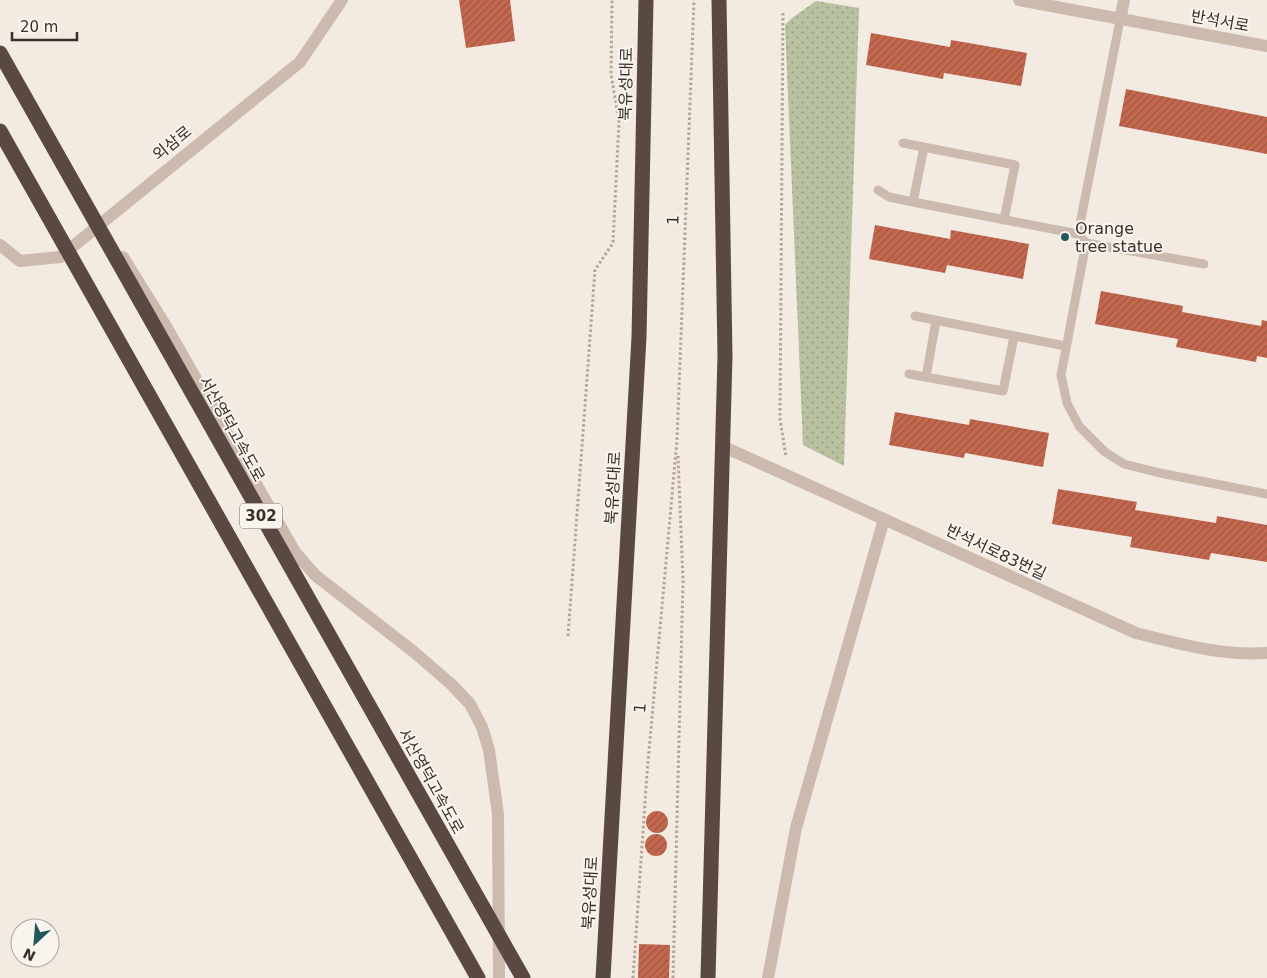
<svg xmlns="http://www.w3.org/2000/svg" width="1267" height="978" font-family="'DejaVu Sans','Noto Sans KR',sans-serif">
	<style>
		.grass { fill: url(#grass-dots) }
		.building { fill: url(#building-hatch) }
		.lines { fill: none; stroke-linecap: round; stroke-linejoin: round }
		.path { stroke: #b7a497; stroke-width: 3; stroke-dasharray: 2.5 2.5; stroke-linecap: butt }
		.lane { stroke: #cbbaad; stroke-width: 9 }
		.street { stroke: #cbbaad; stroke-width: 12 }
		.highway { stroke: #5a4943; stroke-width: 15 }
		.highway-bridge { stroke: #5a4943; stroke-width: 15 }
		.poi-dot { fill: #21585b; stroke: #faf4ee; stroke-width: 2 }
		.labels { text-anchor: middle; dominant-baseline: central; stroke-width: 4; stroke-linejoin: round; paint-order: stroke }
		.shield { fill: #faf4ee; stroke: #746a66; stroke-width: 1 }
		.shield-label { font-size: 15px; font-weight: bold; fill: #3a2f2b }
		.street-label { font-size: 16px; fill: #3a2f2b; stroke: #faf4ee }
		.poi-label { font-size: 16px; fill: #3a2f2b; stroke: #faf4ee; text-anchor: start }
	</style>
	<defs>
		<pattern id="grass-dots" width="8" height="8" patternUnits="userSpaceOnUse" patternTransform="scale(1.25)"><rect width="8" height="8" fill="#b8c2a1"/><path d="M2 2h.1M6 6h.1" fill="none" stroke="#979e83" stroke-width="1.8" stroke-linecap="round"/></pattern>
		<pattern id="building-hatch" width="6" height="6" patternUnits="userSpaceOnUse" patternTransform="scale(1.25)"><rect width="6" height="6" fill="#c3684f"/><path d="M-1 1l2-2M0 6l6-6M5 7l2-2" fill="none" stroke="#9f5642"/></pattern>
	</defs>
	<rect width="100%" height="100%" fill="#f3eae1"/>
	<path class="grass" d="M816 1 859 8 844 466 803 445 785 25 792 18Z"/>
	<path class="building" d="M459 0H510L515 41 466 48Z
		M871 33 950 47 951 40 1027 53 1021 86 944 73 943 79 866 65Z
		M1126 89 1267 117V154L1119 126Z
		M875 225 950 239 951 230 1029 244 1023 279 947 265 945 273 869 259Z
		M1101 291 1183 306 1182 312 1261 326 1262 320 1267 321V358L1257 356 1256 362 1176 347 1178 339 1095 324Z
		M895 412 969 425 970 419 1049 433 1043 467 965 453 964 458 889 445Z
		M1058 489 1137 502 1135 510 1216 523 1217 516 1267 525V562L1211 553 1209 560 1130 547 1132 537 1052 524Z
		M646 822a11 11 0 1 1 22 0a11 11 0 1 1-22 0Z
		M645 845a11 11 0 1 1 22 0a11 11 0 1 1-22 0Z
		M639 944 670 945 669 978H638Z"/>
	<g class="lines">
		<path class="path" d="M783 13 780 419 786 457
			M568 636 595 270 613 243 619 122 611 74 612 0
			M633 978 647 773 677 440 694 0
			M673 978 683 581 678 456"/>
		<path class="lane" d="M903 143 1015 165 1004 220
			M878 190 889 197 913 202 1078 234 1086 243 1061 375 1067 403 1079 426 1105 452 1124 464 1160 473 1267 494
			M913 202 924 147
			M1078 234 1120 20
			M1086 243 1204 264
			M915 316 1065 346
			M909 374 1003 391 1014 337
			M926 377 936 321"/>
		<path class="street" d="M1019 0 1267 46
			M1120 20 1124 0
			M0 245 20 261 60 257 300 62 342 0
			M123 257 167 328 295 552 315 575 414 652 451 684 470 704 482 727 489 750 498 814 499 978
			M722 446 1136 633C1179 644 1223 656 1267 653
			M768 978 796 828 884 519"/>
		<path class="highway" d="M603 978 639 337 646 0
			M708 978 725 356 719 0"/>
		<path class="highway-bridge" d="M0 53 523 978
			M0 131 478 978"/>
	</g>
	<circle class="poi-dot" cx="1065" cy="237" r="5"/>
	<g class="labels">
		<rect class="shield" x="240" y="503.5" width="42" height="25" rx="4"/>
		<g class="shield-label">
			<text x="261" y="516">302</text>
		</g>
		<g class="street-label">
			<text transform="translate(1220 21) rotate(10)">반석서로</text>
			<text transform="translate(626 84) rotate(-89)">북유성대로</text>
			<text transform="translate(172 143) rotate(-39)">외삼로</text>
			<text transform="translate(673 220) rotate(-88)">1</text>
			<text transform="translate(232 429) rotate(61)">서산영덕고속도로</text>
			<text transform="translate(613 488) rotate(-87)">북유성대로</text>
			<text transform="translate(996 552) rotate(25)">반석서로83번길</text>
			<text transform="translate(640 708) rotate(-85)">1</text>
			<text transform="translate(431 781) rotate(61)">서산영덕고속도로</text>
			<text transform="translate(590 893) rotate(-87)">북유성대로</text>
		</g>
		<g class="poi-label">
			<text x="1075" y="228">Orange<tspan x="1075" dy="18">tree statue</tspan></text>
		</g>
	</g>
	<g transform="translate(35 943) rotate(206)"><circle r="24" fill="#faf4ee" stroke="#ada5a0"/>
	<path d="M0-4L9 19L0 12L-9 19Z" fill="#21585b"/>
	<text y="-8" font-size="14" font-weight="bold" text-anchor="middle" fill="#3a2f2b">N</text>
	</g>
	<path d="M12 32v8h65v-8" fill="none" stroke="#3a2f2b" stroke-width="2.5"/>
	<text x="20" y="32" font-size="15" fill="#3a2f2b" stroke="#faf4ee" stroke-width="4" paint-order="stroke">20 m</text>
</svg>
